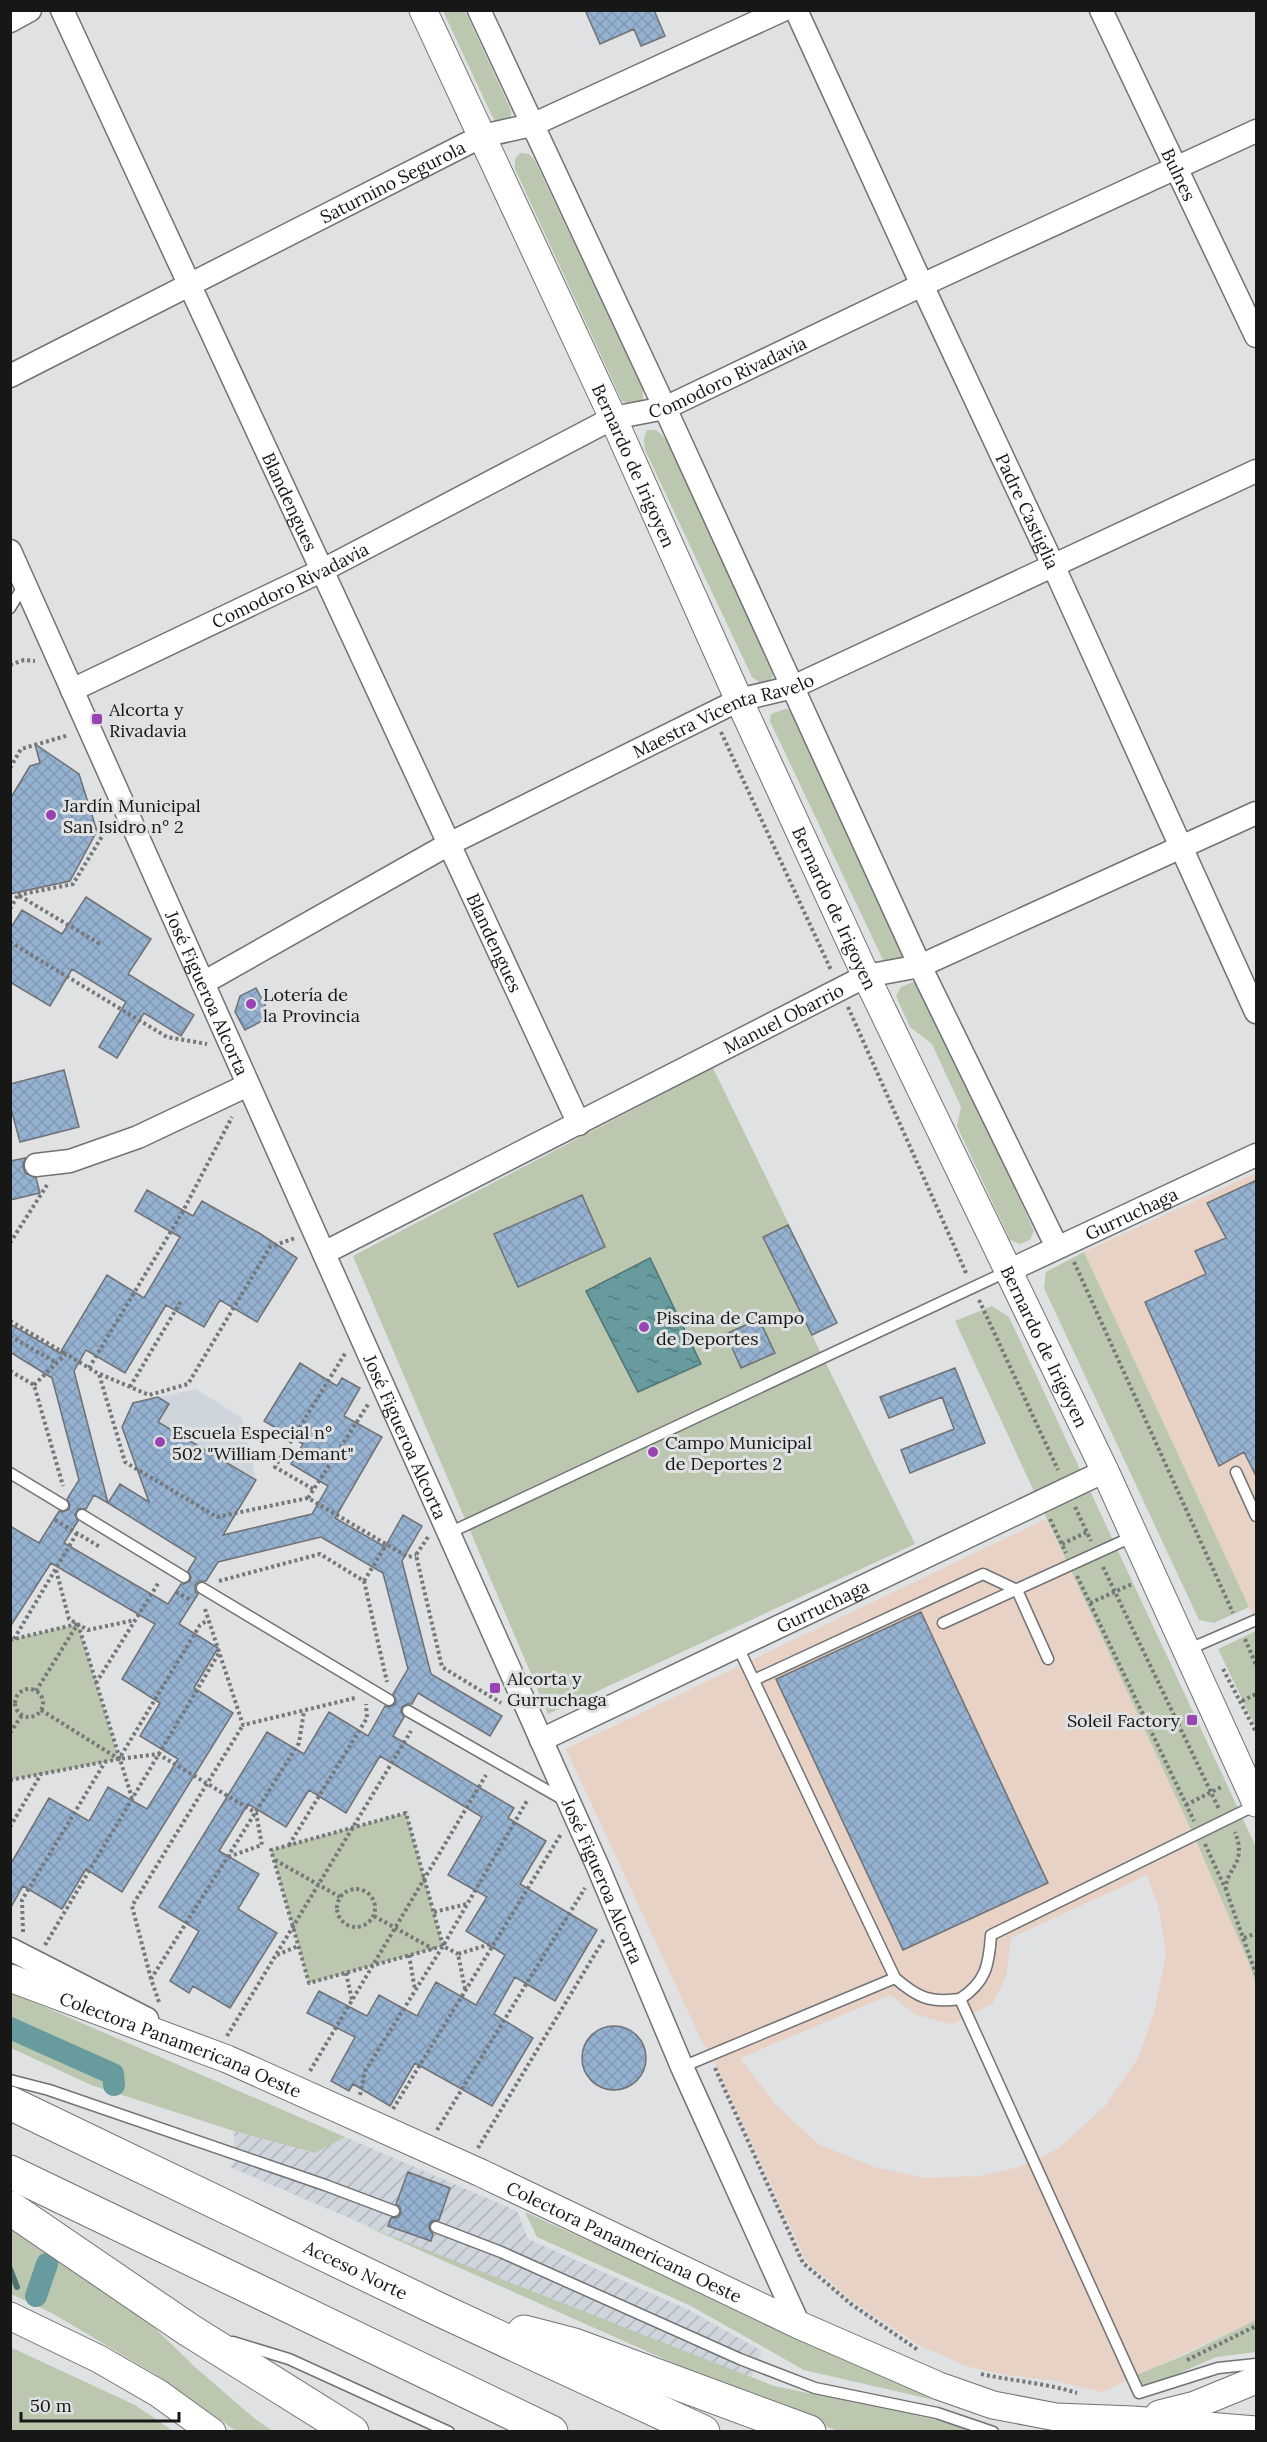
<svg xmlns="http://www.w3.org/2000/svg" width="1267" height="2442" font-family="Lora,serif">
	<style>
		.commercial { fill: #e8d2c5; fill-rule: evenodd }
		.industrial { fill: url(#industrial-furrows) }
		.built { fill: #ced5dc }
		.green { fill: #bbc8af }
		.water { fill: url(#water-ripples); stroke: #507375; stroke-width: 1.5 }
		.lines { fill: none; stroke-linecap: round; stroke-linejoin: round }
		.stream { stroke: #507375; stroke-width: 6 }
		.canal { stroke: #689b9d; stroke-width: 22 }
		.building { fill: url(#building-cross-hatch); stroke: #707173; stroke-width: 1.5 }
		.service-casing { stroke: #717273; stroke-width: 13 }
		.minor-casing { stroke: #717273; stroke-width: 25 }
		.tertiary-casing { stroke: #717273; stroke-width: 29 }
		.motorway-casing { stroke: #717273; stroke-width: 35 }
		.path { stroke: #767778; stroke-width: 4; stroke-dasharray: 3 3; stroke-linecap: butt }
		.service { stroke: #fff; stroke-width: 10 }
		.minor { stroke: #fff; stroke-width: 22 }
		.tertiary { stroke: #fff; stroke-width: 27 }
		.motorway { stroke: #fff; stroke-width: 33 }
		.poi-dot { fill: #9844b2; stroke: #dfe1e2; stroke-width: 2 }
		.labels { text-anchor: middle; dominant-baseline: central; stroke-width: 6; stroke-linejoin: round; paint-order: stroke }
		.street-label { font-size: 18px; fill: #171718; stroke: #dfe1e2 }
		.poi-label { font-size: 18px; fill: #171718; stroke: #dfe1e2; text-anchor: start }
	</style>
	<defs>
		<pattern id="industrial-furrows" width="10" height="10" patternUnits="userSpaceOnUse" patternTransform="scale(1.5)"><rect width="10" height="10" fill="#ced5dc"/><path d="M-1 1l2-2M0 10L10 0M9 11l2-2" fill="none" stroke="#b0b6bc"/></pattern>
		<pattern id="water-ripples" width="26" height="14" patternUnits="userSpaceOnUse" patternTransform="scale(1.5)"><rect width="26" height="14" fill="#689b9d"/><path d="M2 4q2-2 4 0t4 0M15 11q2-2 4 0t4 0" fill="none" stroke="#557d7f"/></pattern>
		<pattern id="building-cross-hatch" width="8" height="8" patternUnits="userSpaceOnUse" patternTransform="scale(1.5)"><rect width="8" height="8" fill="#95b2d1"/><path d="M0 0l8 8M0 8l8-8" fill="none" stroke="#8098b3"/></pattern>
	</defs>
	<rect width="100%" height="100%" fill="#dfe1e2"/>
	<path class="commercial" d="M1256 1173V1622L1084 1252Z
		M1046 1519 1194 1836 1251 1968 1256 1986V2320L1102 2392 1056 2381 1001 2374 966 2366 917 2344 851 2300 806 2261 711 2054 703 2044 566 1749ZM1147 1875 1159 1909 1166 1954 1154 2013 1138 2058 1105 2106 1058 2149 1019 2167 980 2176 925 2178 874 2167 818 2144 776 2105 740 2058 890 1995 916 2015 952 2024 992 2004 1006 1977 1011 1938Z"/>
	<path class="industrial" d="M234 2131 314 2153 345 2137 517 2211 528 2239 687 2309 762 2351 750 2380 506 2285 230 2167 235 2160Z"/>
	<path class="built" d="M196 1389 242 1418 256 1480 244 1499 216 1508 132 1457 122 1427 133 1403Z"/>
	<path class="green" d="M443 11H465L511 110V116L506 124 498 123 492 116Z
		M520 153 529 154 535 161 643 389V400L638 407 622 401 515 169V159Z
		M647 430H656L665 438 775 667 772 678 762 684 752 677 645 450 644 439Z
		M785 709 792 710 901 949 902 958 893 963 883 960 770 721 771 714Z
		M913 982 924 989 1034 1231 1030 1240 1020 1244 1010 1240 957 1126 961 1107 932 1044 910 1027 896 996 901 987Z
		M713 1068 837 1323 812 1335 915 1544 548 1714 353 1256Z
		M1084 1252 1249 1607 1214 1623 1199 1620 1044 1288 1046 1272Z
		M992 1306 1009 1317 1256 1847V1986L1251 1968 1194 1836 955 1321Z
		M78 1624 119 1759 11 1780V1640Z
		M1256 1631V1728L1218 1649Z
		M406 1813 443 1946 309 1983 271 1850Z
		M11 1992 54 2011 345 2137 315 2153 234 2131 91 2085 11 2048Z
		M525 2212 943 2402 804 2370 691 2306 537 2237Z
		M11 2223 133 2307 195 2367 255 2419 273 2431H236L155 2374 50 2312 11 2294Z
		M361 2224 774 2386 961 2425 978 2431H838L763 2403Z
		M1256 2320V2352L1216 2357 1141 2390 1134 2376 1187 2354Z
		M10 2347 135 2405 173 2431H11Z"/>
	<path class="water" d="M650 1258 701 1364 638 1392 586 1291Z"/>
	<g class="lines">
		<path class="stream" d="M10 2269 17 2287"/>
		<path class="canal" d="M10 2028 113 2074 114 2085
			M36 2296 47 2264"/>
	</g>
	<path class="building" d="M585 10H654L665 36 641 46 634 29 600 44Z
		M35 744 79 774 97 831 70 881 10 894V799L30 766 40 763Z
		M86 897 151 939 128 974 194 1015 181 1036 144 1013 117 1058 99 1047 126 1002 72 969 50 1006 10 982V929L22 910 62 934Z
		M256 988 271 1016 245 1030 235 1012 240 996Z
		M64 1070 79 1127 20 1142 10 1105V1084Z
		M25 1158 23 1166 25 1173 36 1178 40 1193 10 1200V1161Z
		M1257 1180V1478L1244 1452 1219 1466 1145 1302 1206 1274 1195 1251 1226 1238 1207 1203Z
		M147 1190 193 1216 202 1201 259 1233 297 1258 257 1322 220 1300 204 1327 166 1305 125 1373 86 1350 74 1371 108 1503 94 1495 86 1509H78L75 1515 78 1521 64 1543 168 1604 181 1584H184L190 1581 191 1577 188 1571 196 1558 108 1503 120 1484 149 1502 122 1427 133 1403 158 1397 169 1404 158 1422 256 1480 223 1535 312 1514 328 1486 291 1464 303 1444 264 1421 300 1363 337 1386 342 1378 360 1388 344 1416 382 1437 335 1518 385 1547 403 1515 422 1526 402 1561 431 1674 502 1716 490 1736 418 1693 412 1704H407L402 1707 401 1712 404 1717 393 1736 514 1808 508 1818 546 1841 520 1884 597 1930 555 2001 515 1977 494 2014 533 2038 492 2106 415 2063 390 2106 353 2084 349 2091 331 2081 355 2037 307 2013 319 1991 367 2016 379 1995 417 2016 436 1982 476 2005 505 1955 466 1931 487 1897 448 1875 482 1817 380 1756 346 1813 309 1790 286 1827 248 1804 219 1851 259 1874 238 1909 277 1933 230 2008 193 1986 189 1993 170 1981 199 1931 159 1907 267 1732 304 1754 329 1712 368 1736 385 1706 389 1707 395 1704 396 1700 393 1694 408 1669 383 1573 321 1537 218 1562 206 1581H199L195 1585V1591L198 1594 179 1624 218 1648 194 1688 233 1713 122 1892 86 1869 62 1909 23 1886 10 1909V1865L49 1798 89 1821 108 1787 147 1809 178 1759 140 1736 160 1703 122 1679 155 1624 51 1563 10 1627V1526L39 1543 59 1511 63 1512 69 1509 70 1505 67 1499 79 1480 52 1378 10 1352V1324L60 1353 107 1275 144 1298 180 1237 135 1211Z
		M582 1195 605 1247 518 1287 494 1234Z
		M788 1225 837 1323 812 1335 763 1237Z
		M759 1319 775 1353 741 1368 726 1334Z
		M955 1368 985 1443 910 1473 901 1450 954 1429 942 1397 889 1418 880 1397Z
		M921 1612 1048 1883 903 1950 776 1679Z
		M582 2058a32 32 0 1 1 64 0a32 32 0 1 1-64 0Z
		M408 2172 450 2188 439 2220 432 2221 429 2225 430 2231 433 2234 431 2241 388 2226 391 2218 398 2217 401 2213 400 2207 396 2204Z"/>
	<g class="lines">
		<defs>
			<path id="service" d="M10 608 24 585
				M1236 1472 1256 1516
				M10 1473 63 1505
				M82 1515 184 1577
				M449 1533 1008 1271
				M202 1588 389 1700
				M943 1623 1134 1536
				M738 1647 895 1978
				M1187 1650 1256 1620
				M754 1680 983 1574 1017 1590 1048 1659
				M408 1711 564 1800
				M1256 1805 991 1935C989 1965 986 1982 960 1999L1139 2393 1218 2368 1256 2364
				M682 2067 895 1978C918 1998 930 2003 960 1999
				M10 2080 49 2090 325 2185 394 2211
				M436 2227 501 2252 740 2359 815 2388 937 2413 993 2432
				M233 2342 289 2359 449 2432"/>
			<g id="minor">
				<path id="s1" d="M62 10 579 1124"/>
				<path d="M479 10 665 408 920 966 1057 1247"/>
				<path id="s2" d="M796 10 922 285 1053 565 1256 1012"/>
				<path id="s3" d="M1101 10 1256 336"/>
				<path d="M10 21 30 10"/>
				<path id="s4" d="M10 376 482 136 532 125 783 10"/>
				<path id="s5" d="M10 551 598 1867 682 2067 799 2325"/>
				<path id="s6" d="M72 690 323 570 613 418 665 408 922 285 1256 131"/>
				<path id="s7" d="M203 983 449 844 739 700 793 687 1256 471"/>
				<path d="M36 1165 70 1161 138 1137 248 1085"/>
				<path id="s8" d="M324 1253 866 976 920 966 1256 813"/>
				<path id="s9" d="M1008 1271 1256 1155"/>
				<path id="s10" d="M541 1740 1105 1471"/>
				<path d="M10 1949 147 2019"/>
			</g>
			<g id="tertiary">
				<path id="s11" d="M423 10 613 418 739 700 866 976 1105 1471 1256 1803"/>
				<path id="s12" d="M10 1978 227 2059 481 2173 799 2325 939 2386 993 2405 1056 2417 1133 2420 1256 2430"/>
				<path d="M10 2316 99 2359 158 2393 212 2432"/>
				<path d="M1159 2414 1195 2405 1256 2380"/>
			</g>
			<g id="motorway">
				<path id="s13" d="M10 2103 438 2309 703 2432"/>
				<path d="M10 2172 551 2432"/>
				<path d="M10 2208 189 2330 352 2432"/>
				<path d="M524 2332 574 2345 809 2432"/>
			</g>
		</defs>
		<use href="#service" class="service-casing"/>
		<use href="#minor" class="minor-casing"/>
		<use href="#tertiary" class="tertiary-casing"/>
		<use href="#motorway" class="motorway-casing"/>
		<path class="path" d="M10 665 24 660 35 661
			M721 732 831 970
			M10 768 21 749 69 735
			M18 895 73 884 109 825
			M10 909 18 895 100 944
			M10 942 167 1037 207 1044
			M848 1007 967 1275
			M10 1243 47 1185
			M1074 1262 1233 1613
			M979 1300 1058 1470
			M10 1321 66 1354
			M10 1336 57 1363
			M89 1368 182 1213 232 1117
			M10 1371 34 1385 63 1486
			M100 1374 149 1395 188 1384 270 1247 295 1238
			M34 1385 66 1354 99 1374 125 1462 217 1517 308 1498 408 1557 416 1555
			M130 1387 181 1301
			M313 1489 275 1467 346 1352
			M308 1498 369 1403
			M1075 1507 1091 1541
			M1050 1519 1066 1553
			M55 1520 100 1547
			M428 1537 416 1555 442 1667 501 1703
			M1062 1544 1087 1532
			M1103 1567 1219 1809
			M56 1570 69 1619 88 1630 135 1620
			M1077 1576 1194 1821
			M219 1581 320 1554 364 1581 387 1682
			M364 1581 386 1545
			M176 1592 191 1600
			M1090 1603 1132 1584
			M205 1609 243 1725 355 1698
			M78 1624 132 1798
			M14 1639 77 1533
			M1245 1639 1256 1665
			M10 1640 77 1624
			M1223 1669 1256 1732
			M96 1683 159 1582
			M15 1703a14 14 0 1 1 28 0a14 14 0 1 1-28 0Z
			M36 1691 77 1625
			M1242 1701 1256 1694
			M41 1710 119 1759 200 1625 208 1620
			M10 1733 22 1715
			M10 1780 119 1759 158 1754 256 1813 262 1845 228 1857
			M1186 1805 1223 1786
			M10 1827 41 1774
			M1205 1844 1226 1890 1256 1974
			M289 1845 367 1718 366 1704
			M275 1860 340 1897
			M337 1908a19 19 0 1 1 38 0a19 19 0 1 1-38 0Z
			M1226 1890C1225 1868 1248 1865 1235 1832
			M434 1912 467 1904
			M374 1916 433 1949
			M23 1932 22 1900 105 1762
			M1244 1938 1256 1933
			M45 1945 219 1653
			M443 1946 406 1813 271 1850 309 1983 443 1946 458 1954
			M277 1955 298 1946
			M409 1955 415 1990
			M346 1973 352 2000
			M151 1979 132 1906 243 1725
			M465 1989 458 1954 494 1943
			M159 2002 151 1979 299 1743 304 1711
			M227 2036 411 1731
			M715 2068 803 2263 851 2304 918 2350
			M310 2071 486 1775
			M360 2095 365 2071 443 1946 528 1799
			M393 2109 561 1834
			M437 2130 585 1888
			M478 2148 604 1939
			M1187 2360 1256 2326
			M981 2374C1013 2381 1046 2383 1077 2393"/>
		<use href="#service" class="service"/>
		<use href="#minor" class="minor"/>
		<use href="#tertiary" class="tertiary"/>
		<use href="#motorway" class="motorway"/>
	</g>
	<g class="poi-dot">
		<rect x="91" y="713" width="12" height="12" rx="3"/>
		<circle cx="51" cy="815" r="6"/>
		<circle cx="251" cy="1004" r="6"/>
		<circle cx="644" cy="1327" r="6"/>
		<circle cx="160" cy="1442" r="6"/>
		<circle cx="653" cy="1452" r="6"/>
		<rect x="489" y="1682" width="12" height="12" rx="3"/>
		<rect x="1186" y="1714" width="12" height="12" rx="3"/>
	</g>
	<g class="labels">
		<g class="street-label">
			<text stroke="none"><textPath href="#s3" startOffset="182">Bulnes</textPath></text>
			<text stroke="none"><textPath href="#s4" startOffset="429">Saturnino Segurola</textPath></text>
			<text stroke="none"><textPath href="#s6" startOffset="728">Comodoro Rivadavia</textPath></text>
			<text stroke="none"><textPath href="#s11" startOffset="502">Bernardo de Irigoyen</textPath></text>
			<text stroke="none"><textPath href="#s1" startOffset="542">Blandengues</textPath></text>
			<text stroke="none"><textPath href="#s2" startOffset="552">Padre Castiglia</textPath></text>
			<text stroke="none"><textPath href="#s6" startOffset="242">Comodoro Rivadavia</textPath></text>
			<text stroke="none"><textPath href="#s7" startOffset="586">Maestra Vicenta Ravelo</textPath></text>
			<text stroke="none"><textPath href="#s11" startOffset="988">Bernardo de Irigoyen</textPath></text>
			<text stroke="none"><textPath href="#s1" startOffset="1028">Blandengues</textPath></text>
			<text stroke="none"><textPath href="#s5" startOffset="484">José Figueroa Alcorta</textPath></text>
			<text stroke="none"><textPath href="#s8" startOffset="516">Manuel Obarrio</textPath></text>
			<text stroke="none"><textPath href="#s9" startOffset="136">Gurruchaga</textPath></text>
			<text stroke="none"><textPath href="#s11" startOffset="1474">Bernardo de Irigoyen</textPath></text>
			<text stroke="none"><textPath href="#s5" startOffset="970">José Figueroa Alcorta</textPath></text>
			<text stroke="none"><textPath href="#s10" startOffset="312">Gurruchaga</textPath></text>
			<text stroke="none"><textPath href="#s5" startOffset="1456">José Figueroa Alcorta</textPath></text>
			<text stroke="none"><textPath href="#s12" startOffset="183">Colectora Panamericana Oeste</textPath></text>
			<text stroke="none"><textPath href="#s12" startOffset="669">Colectora Panamericana Oeste</textPath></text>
			<text stroke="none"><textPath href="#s13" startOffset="384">Acceso Norte</textPath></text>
		</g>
		<g class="poi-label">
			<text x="109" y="709">Alcorta y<tspan x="109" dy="21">Rivadavia</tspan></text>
			<text x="63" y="805">Jardín Municipal<tspan x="63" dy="21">San Isidro n° 2</tspan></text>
			<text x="263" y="994">Lotería de<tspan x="263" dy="21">la Provincia</tspan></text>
			<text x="656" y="1317">Piscina de Campo<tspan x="656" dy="21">de Deportes</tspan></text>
			<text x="172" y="1432">Escuela Especial n°<tspan x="172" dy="21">502 "William Demant"</tspan></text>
			<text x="665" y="1442">Campo Municipal<tspan x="665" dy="21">de Deportes 2</tspan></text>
			<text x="507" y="1678">Alcorta y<tspan x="507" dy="21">Gurruchaga</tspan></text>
			<text x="1180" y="1720" text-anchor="end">Soleil Factory</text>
		</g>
	</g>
	<rect width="1267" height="2442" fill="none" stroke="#171718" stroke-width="24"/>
	<path d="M21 2412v9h158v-9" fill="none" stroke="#171718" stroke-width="3"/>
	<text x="30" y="2412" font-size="18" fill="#171718" stroke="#dfe1e2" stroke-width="4.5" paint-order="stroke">50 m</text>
</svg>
